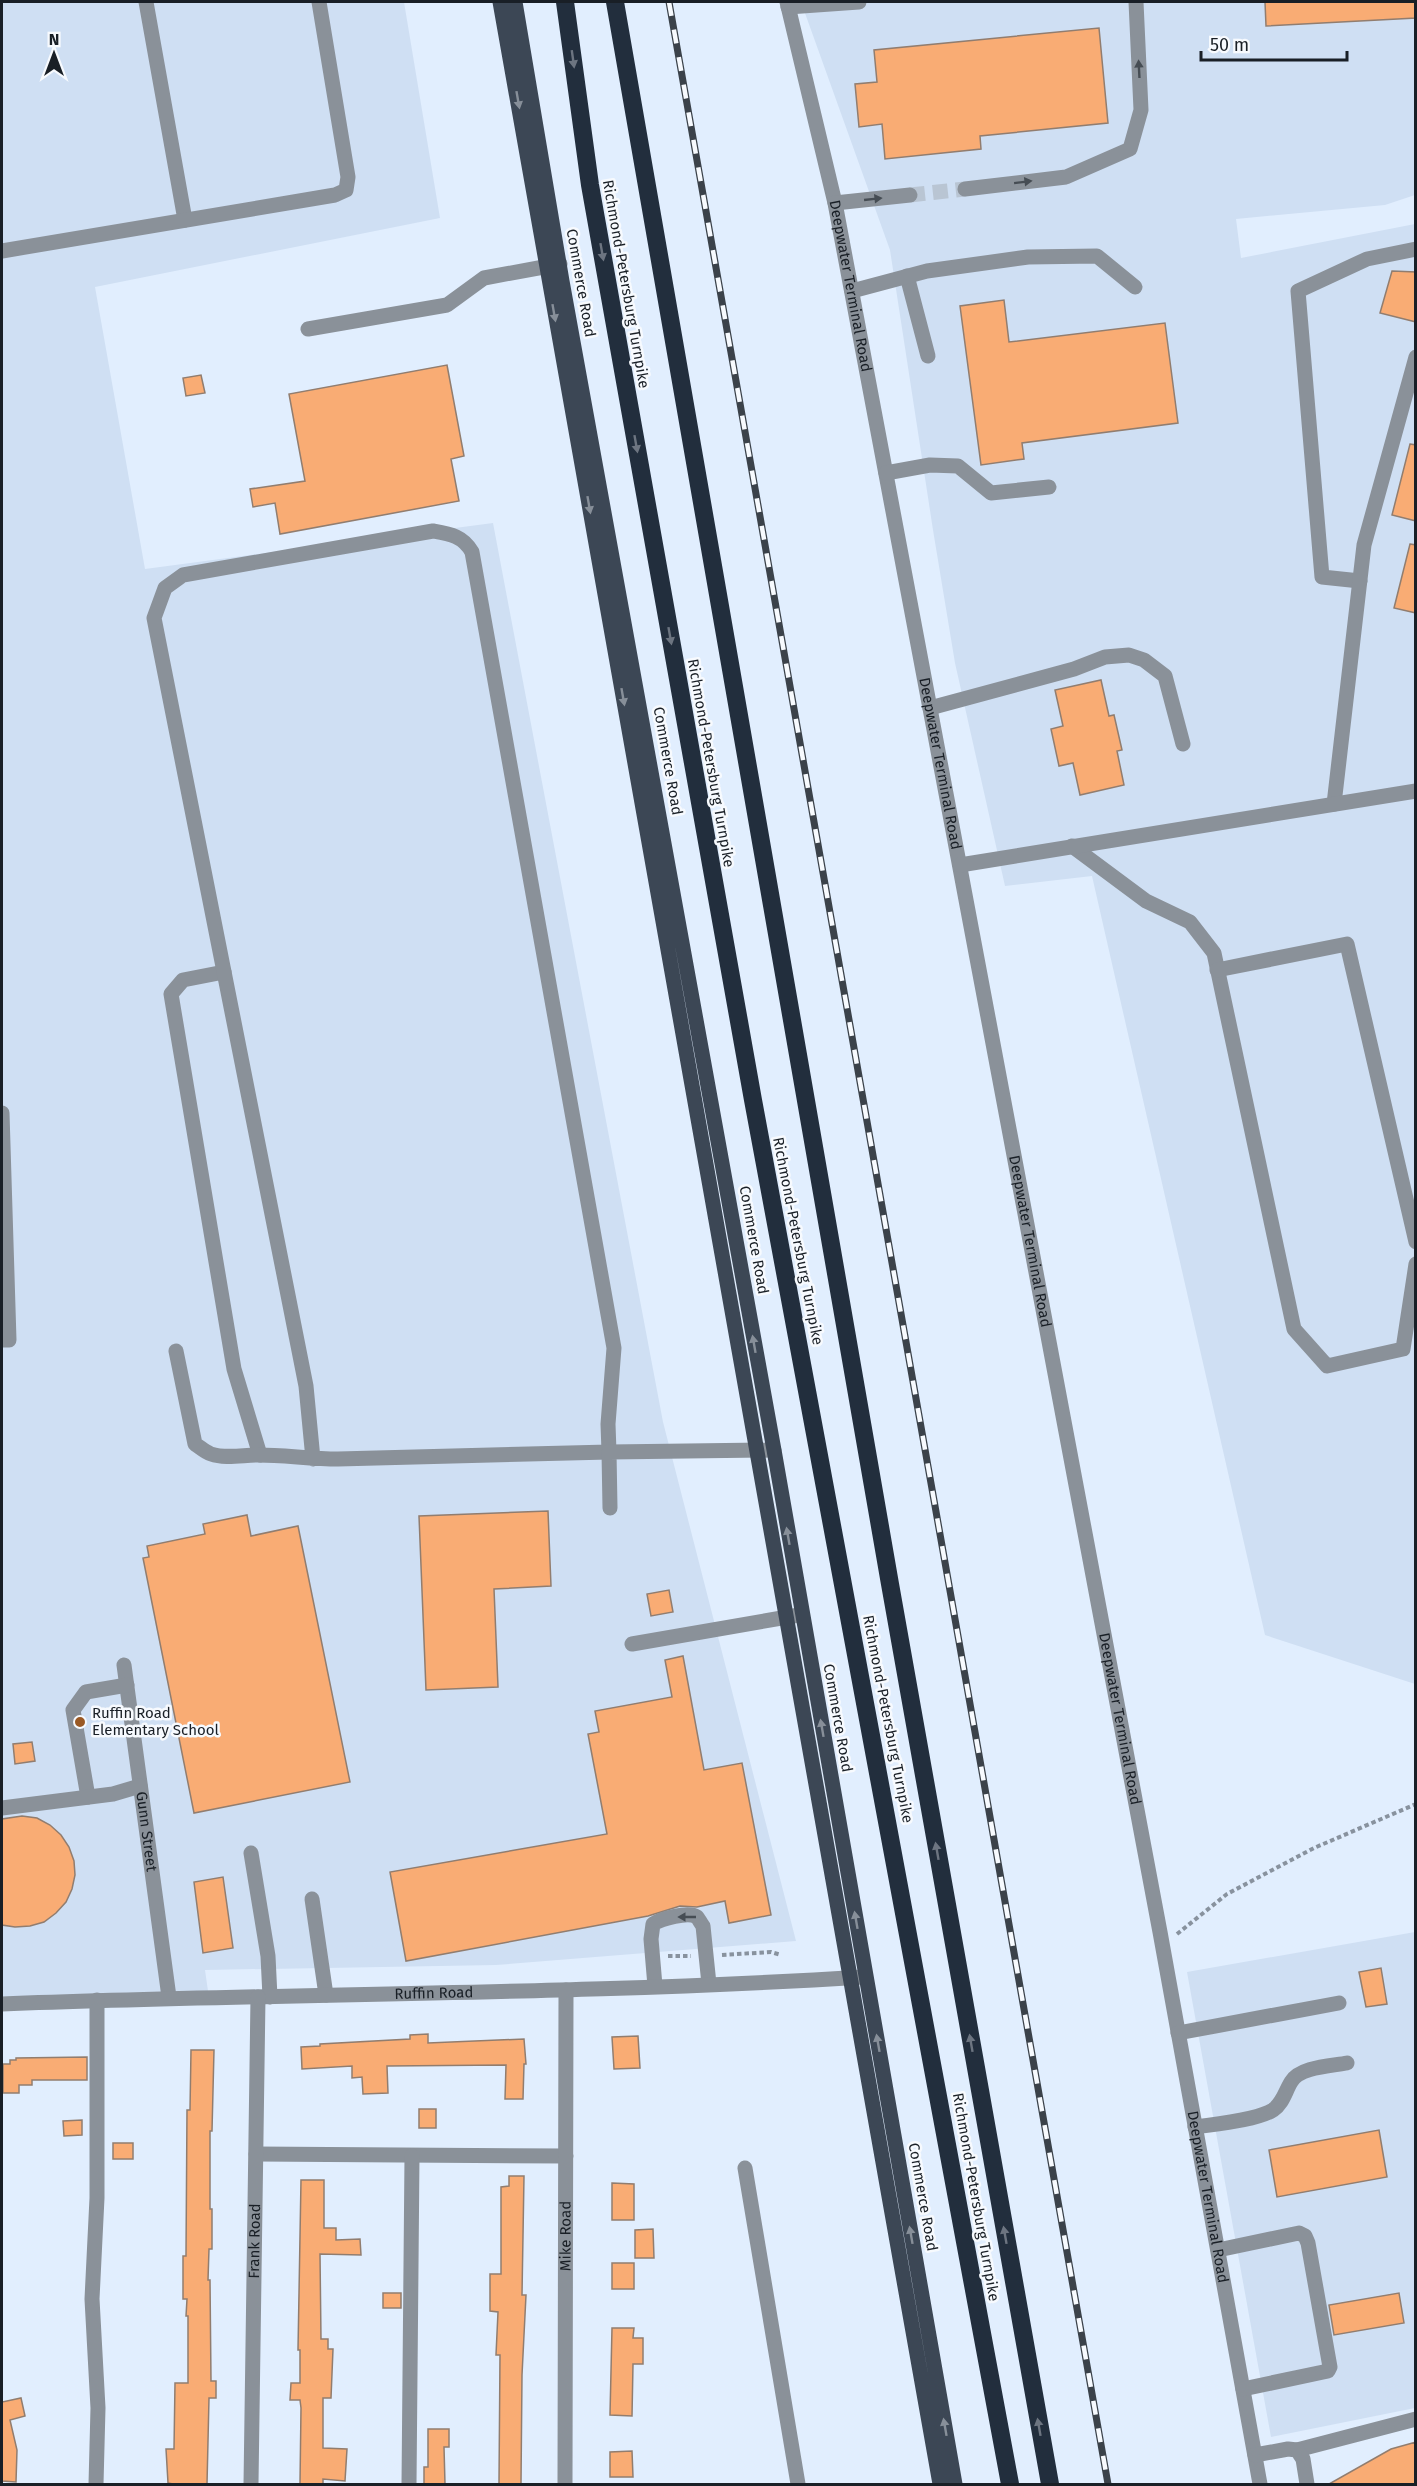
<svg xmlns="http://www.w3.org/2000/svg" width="1417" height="2486" font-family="'Fira Sans',sans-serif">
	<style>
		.built { fill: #cfdff3 }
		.building { fill: #f9ac74; stroke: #917d6f; stroke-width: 1.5 }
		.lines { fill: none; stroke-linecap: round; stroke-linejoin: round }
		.minor-tunnel { stroke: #b9c5d3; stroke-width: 15; stroke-dasharray: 15 8; stroke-linecap: butt }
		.path { stroke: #88929e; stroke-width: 4; stroke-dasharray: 4.5 3; stroke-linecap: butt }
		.minor { stroke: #8a9199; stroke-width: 15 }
		.major { stroke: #3c4755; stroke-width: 15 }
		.highway { stroke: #222e3d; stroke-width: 18 }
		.rail-casing { stroke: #3b424a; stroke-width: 7 }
		.rail { stroke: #f7fafe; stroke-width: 4.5; stroke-dasharray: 14; stroke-linecap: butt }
		.oneway { fill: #6d7581 }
		.oneway2 { fill: #464d54 }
		.oneway3 { fill: #878f99 }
		.poi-dot { fill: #9a5924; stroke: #f7fafe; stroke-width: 2 }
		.labels { text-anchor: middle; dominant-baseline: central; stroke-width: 5; stroke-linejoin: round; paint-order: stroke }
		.street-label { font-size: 15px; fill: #191f26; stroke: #f7fafe }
		.poi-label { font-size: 15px; fill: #191f26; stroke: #f7fafe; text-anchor: start }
	</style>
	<rect width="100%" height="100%" fill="#e1eefe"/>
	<path class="built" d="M2 2H404L440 218 95 287 145 569 493 523 663 1422 796 1941 496 1965 205 1970 208 1991 2 1998Z
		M801 2H1415V195L1385 205 1236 219 1241 258 1415 224V1684L1265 1635 1092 876 1005 886 955 663 933 530 890 250Z
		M1415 1932V2408L1271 2437 1187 1972Z"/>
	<path class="building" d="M1265 2H1416V18L1266 26Z
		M1099 28 1108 123 980 136 981 149 885 159 882 124 859 127 855 84 877 82 874 50Z
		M1392 271 1416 272V322L1380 313Z
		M1004 300 1009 342 1165 323 1178 423 1022 443 1024 459 981 465 960 306Z
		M447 365 464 456 451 459 459 501 280 534 275 503 253 507 250 489 305 481 289 394Z
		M201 375 205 393 186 396 183 378Z
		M1410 444 1416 445V521L1392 515Z
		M1410 544 1416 545V613L1394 608Z
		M1101 680 1109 716 1114 715 1122 750 1117 751 1124 785 1080 795 1073 763 1059 766 1051 729 1063 726 1055 690Z
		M548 1511 551 1586 494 1589 498 1687 426 1690 419 1516Z
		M247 1515 251 1536 298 1526 350 1782 194 1813 143 1558 149 1557 147 1546 205 1534 203 1524Z
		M669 1590 673 1612 651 1616 647 1594Z
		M683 1656 704 1770 742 1763 771 1915 729 1923 725 1901 697 1907 680 1906 648 1916 406 1961 390 1872 607 1834 588 1734 599 1732 595 1711 672 1697 665 1660Z
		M32 1742 35 1761 15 1764 13 1744Z
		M22 1816 37 1818 50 1825 61 1835 69 1847 74 1861 75 1875 72 1889 66 1902 56 1913 44 1922 30 1926 15 1927 2 1925V1819Z
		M223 1877 233 1948 203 1953 194 1882Z
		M1381 1968 1387 2004 1366 2007 1359 1972Z
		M428 2034V2043L524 2039 526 2064H524L523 2099H505L506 2065 387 2066 388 2093 363 2094 362 2077 352 2078V2066L302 2069 301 2047 320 2046V2044L410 2039V2035Z
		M638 2036 640 2068 614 2069 612 2037Z
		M191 2050H214L212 2131H210V2209H212V2249H209L208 2280H210L211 2381H216V2398H209L207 2484H173L168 2483 166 2449H174L175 2383H188V2316H186L187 2299H183V2256H186L187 2110H190Z
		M87 2057V2080H32V2085H19V2093H3V2064H10V2060H16V2058Z
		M419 2109H436V2128H419Z
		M82 2120V2135L64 2136 63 2121Z
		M1379 2130 1387 2177 1277 2197 1269 2150Z
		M113 2143H133V2159H113Z
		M509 2176H524L522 2295H526L522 2375 521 2484H499L500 2355H496L498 2312 490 2311V2274H501V2187L509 2186Z
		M301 2180H324V2228H336V2240L360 2239 361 2255 320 2254 321 2339H328V2349H333L331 2398H323V2448L347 2449 345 2481 323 2479V2484H300L301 2408 300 2400H290L291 2383H300V2350H298Z
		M612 2183 634 2184V2220H612Z
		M653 2229 654 2258H635V2230Z
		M612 2263H634V2289H612Z
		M383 2293H401V2308H383Z
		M1399 2293 1404 2323 1334 2335 1329 2305Z
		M612 2328H634L633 2338H643V2364H633L632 2416 610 2415Z
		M21 2398 25 2416 10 2420 17 2450 16 2482 2 2481V2402Z
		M428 2429H449V2447H444L445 2484H424V2467H428Z
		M1416 2442V2484H1329L1391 2449Z
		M632 2451 633 2477H610V2452Z"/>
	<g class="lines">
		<path class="minor-tunnel" d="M910 195 965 189"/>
		<path class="path" d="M1177 1934 1227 1894 1314 1848 1416 1804
			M722 1955 771 1952 781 1955
			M668 1956H691"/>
		<g class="minor">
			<path d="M146 2 185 220"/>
			<path id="s1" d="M787 2 835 203 1160 1932 1260 2484"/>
			<path d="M788 7 859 2"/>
			<path d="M965 189 1066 177 1130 149 1141 110 1136 2"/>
			<path d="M835 203 910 195"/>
			<path d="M2 251 335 195 346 190 348 177 319 2"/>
			<path d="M907 276 928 356"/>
			<path d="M852 291 927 271 1028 257 1097 256 1135 287"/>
			<path d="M308 329 447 305 484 278 560 264"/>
			<path d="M886 473 930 465 958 466 991 493 1049 487"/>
			<path d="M1360 581 1322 577 1298 291 1367 259 1416 249"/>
			<path d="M930 708 1074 669 1105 657 1129 655 1144 660 1165 676 1183 744"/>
			<path d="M1334 804 1364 545 1416 357"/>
			<path d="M1072 846 1146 901 1190 922 1214 953 1294 1329 1327 1366 1403 1349 1416 1264"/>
			<path d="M960 865 1416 791"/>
			<path d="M1217 970 1347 944 1416 1242"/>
			<path d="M224 972 183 980 171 994 234 1369 260 1455"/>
			<path d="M2 1113 9 1340H2"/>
			<path d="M176 1351 195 1444C200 1447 205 1452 211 1454 225 1459 243 1455 258 1455 284 1455 311 1459 338 1459L609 1452 608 1424 614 1348 472 552C463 536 450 534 433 531L183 575 165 588 154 618 306 1386 313 1459"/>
			<path d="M610 1508 609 1452 774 1450"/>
			<path d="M632 1644 799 1615"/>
			<path id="s2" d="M124 1665 169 1997"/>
			<path d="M88 1797 73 1710 86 1692 127 1685"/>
			<path d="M2 1808 113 1794 140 1786"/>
			<path d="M251 1853 268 1956 270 1997"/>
			<path d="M312 1899 326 1995"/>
			<path d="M655 1986 651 1939 653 1924C661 1919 688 1911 697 1917 698 1918 702 1925 703 1926L709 1984"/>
			<path id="s3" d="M2 2004C289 1993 576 1995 863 1977"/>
			<path d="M1178 2033 1339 2003"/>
			<path d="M1195 2127C1215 2124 1258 2120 1273 2110 1283 2103 1285 2092 1291 2082 1299 2067 1331 2066 1347 2063"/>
			<path d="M256 2154 566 2156"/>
			<path d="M745 2168 798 2484"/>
			<path d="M1218 2250 1299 2233 1305 2236 1308 2243 1330 2367 1328 2371 1243 2389"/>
			<path d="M1297 2450 1416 2419"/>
			<path d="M1255 2455 1288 2449 1297 2450 1303 2459 1307 2484"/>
			<path d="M96 2484 98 2408 92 2299 97 2198V2000"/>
			<path id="s4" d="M251 2484 258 1997"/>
			<path d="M409 2484 412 2156"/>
			<path id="s5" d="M565 2484 566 1990"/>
		</g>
		<path class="major" d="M500 2 940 2484
			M515 2 562 281 774 1450 955 2484"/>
		<path class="highway" d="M565 2 590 185 753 1100 1010 2484
			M615 2 890 1584 1050 2484"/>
		<defs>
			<path id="rail" d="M669 2 1108 2484"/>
		</defs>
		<use href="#rail" class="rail-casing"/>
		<use href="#rail" class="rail"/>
	</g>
	<defs><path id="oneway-solid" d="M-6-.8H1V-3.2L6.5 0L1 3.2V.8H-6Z" transform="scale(1.5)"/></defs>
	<g class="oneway">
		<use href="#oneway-solid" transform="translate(573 59) rotate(82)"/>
		<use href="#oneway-solid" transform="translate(602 252) rotate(80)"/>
		<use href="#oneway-solid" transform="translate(636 444) rotate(80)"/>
		<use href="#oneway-solid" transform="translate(670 636) rotate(80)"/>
		<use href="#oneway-solid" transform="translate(937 1851) rotate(-100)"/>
		<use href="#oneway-solid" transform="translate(971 2043) rotate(-100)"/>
		<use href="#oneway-solid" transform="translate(1005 2235) rotate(-100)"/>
		<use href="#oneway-solid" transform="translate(1039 2427) rotate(-100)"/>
	</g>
	<g class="oneway2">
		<use href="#oneway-solid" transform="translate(1139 69) rotate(-93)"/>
		<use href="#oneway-solid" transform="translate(1023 182) rotate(-7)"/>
		<use href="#oneway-solid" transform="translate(873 199) rotate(-6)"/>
		<use href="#oneway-solid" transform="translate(687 1917) rotate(-180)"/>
	</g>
	<g class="oneway3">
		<use href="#oneway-solid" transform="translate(518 100) rotate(80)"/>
		<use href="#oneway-solid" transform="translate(554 313) rotate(80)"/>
		<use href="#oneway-solid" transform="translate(589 505) rotate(80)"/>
		<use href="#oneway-solid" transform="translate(623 697) rotate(80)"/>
		<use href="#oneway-solid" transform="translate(754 1344) rotate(-100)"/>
		<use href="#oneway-solid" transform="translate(788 1536) rotate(-100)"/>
		<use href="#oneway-solid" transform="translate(822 1728) rotate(-100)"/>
		<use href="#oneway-solid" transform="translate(856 1920) rotate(-100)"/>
		<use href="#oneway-solid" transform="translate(878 2043) rotate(-100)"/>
		<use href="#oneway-solid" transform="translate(911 2235) rotate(-100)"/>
		<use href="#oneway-solid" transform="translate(945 2427) rotate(-100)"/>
	</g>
	<circle class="poi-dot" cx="80" cy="1722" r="6"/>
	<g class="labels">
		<g class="street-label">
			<text transform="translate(581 283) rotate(80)">Commerce Road</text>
			<text transform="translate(626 284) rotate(80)">Richmond-Petersburg Turnpike</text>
			<text stroke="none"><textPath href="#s1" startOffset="291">Deepwater Terminal Road</textPath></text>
			<text transform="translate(668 761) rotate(80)">Commerce Road</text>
			<text transform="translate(711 763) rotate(80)">Richmond-Petersburg Turnpike</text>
			<text stroke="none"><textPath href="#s1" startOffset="777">Deepwater Terminal Road</textPath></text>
			<text transform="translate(754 1240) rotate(80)">Commerce Road</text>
			<text transform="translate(798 1241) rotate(79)">Richmond-Petersburg Turnpike</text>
			<text stroke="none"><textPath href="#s1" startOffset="1263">Deepwater Terminal Road</textPath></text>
			<text transform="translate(838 1718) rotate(80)">Commerce Road</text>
			<text transform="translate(888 1719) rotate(79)">Richmond-Petersburg Turnpike</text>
			<text stroke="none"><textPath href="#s1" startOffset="1749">Deepwater Terminal Road</textPath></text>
			<text stroke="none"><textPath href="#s2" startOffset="168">Gunn Street</textPath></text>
			<text stroke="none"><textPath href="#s3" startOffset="432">Ruffin Road</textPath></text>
			<text transform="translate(923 2197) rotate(80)">Commerce Road</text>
			<text transform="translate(976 2197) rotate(80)">Richmond-Petersburg Turnpike</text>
			<text stroke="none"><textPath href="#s1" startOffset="2235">Deepwater Terminal Road</textPath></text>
			<text stroke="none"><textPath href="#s5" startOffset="248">Mike Road</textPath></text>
			<text stroke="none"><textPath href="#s4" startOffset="243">Frank Road</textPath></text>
		</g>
		<g class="poi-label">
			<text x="92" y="1713">Ruffin Road<tspan x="92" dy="17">Elementary School</tspan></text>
		</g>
	</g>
	<rect width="1417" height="2486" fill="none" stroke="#191f26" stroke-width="6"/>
	<g transform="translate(54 54)" stroke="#f7fafe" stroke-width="4.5" paint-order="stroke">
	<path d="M0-4.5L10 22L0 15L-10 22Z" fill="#191f26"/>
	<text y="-9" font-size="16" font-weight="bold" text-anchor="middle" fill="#191f26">N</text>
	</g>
	<path d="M1201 51v9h146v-9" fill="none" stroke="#191f26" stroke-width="3"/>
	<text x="1210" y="51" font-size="18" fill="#191f26" stroke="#f7fafe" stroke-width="4.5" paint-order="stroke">50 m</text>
</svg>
